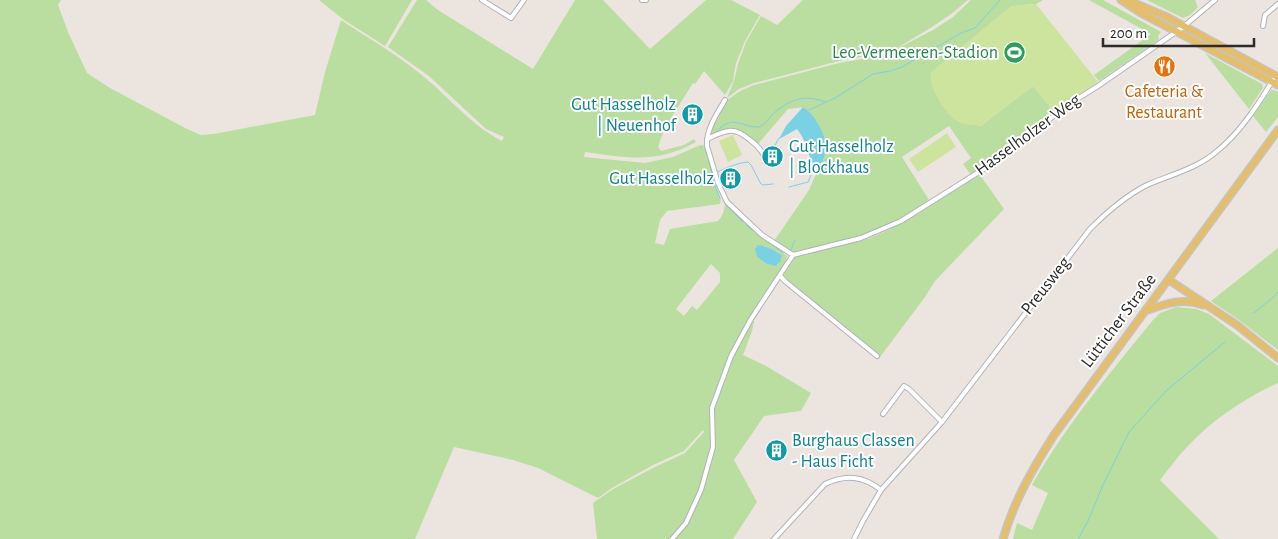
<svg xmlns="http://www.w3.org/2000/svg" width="1278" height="539" font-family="'Alegreya Sans',sans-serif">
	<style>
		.green { fill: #badda0; fill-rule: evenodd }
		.pitch { fill: #cce49d }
		.water { fill: #7bd1e4 }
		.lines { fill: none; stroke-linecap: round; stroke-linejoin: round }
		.stream { stroke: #7bd1e4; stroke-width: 1 }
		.street-casing { stroke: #afb2ba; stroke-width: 6 }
		.primary-casing { stroke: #c4c4c4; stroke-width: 9 }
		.street { stroke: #fff; stroke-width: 4 }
		.primary { stroke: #e5be6b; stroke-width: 6 }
		.labels { text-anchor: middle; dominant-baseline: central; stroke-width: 4; stroke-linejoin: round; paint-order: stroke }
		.leisure-label { font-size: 18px; fill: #27864d; stroke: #fff; text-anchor: end }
		.food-label { font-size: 18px; fill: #c56008; stroke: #fff }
		.culture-label { font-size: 18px; fill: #0d838f; stroke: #fff; text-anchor: end }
		.street-label { font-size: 18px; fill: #2b2b2b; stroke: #fff }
	</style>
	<rect width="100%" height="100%" fill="#ece5df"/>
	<path class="green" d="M0 0H61L58 5 68 32 87 73 110 88 187 129 201 135 214 134 315 115 325 72 341 20C371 40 403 58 430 82 455 104 472 125 502 141L504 137 486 129 429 76 388 47 417 0H426L438 10 533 69 575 0H603L650 49 706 0H731L760 15 745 41 736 63 733 81 725 95 704 71 695 84 693 83 671 118 670 122 664 130 658 147 661 151 684 145 694 139 696 142C657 164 627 158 585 152L584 157 645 163 673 157 700 145 706 147 715 184 721 200 720 204 667 211 660 220 655 243 664 245 670 229 718 221C723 216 725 208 725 202L787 256C786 267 757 305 749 317L754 321 752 331 743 355 766 366 811 393 801 411 764 416 734 460 757 502 733 539H675C698 511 705 484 715 450L712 446 700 490 684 522 669 539H597L593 503 613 489 655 467 685 453 704 432 703 430 684 451 653 465 612 488 598 498 538 468 513 460 454 447 415 539H0ZM764 246 778 252 780 262 778 265 767 264 757 257ZM711 264 720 273V282L697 310 692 306 684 316 676 309Z
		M319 0H412L385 46 344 20Z
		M803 0H968L951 14 932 27 892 51 839 61 754 83 739 89 727 98 734 81 738 64 746 42 761 16 777 25Z
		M971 0H1043L1036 4 1011 6 934 91 954 119 981 126 1033 86 1053 111 1021 141 971 175 963 164 971 158 949 126 902 157 929 200 899 220 865 236 793 252 774 241 809 190 828 147C824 132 813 119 804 107L788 109 758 144C738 127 735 129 711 136L710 131 726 101 740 91 754 85 839 63 885 55 933 30 953 17Z
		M1089 0H1103L1161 32 1158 36 1159 39 1157 41 1099 81 1094 75 1151 34Z
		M1147 0H1195L1198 7 1190 15 1183 18Z
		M1205 53 1262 84 1263 88 1249 109Z
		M1271 90H1274L1278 92V117L1266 132 1253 116Z
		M980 175 1004 209 935 281 925 297 880 357 785 279 783 276 796 256C819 247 846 247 870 238 910 223 943 195 980 175Z
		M1278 248V350L1239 320 1211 301Z
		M1176 307 1196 309 1209 314 1278 366V383C1245 398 1212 420 1187 447 1177 457 1169 469 1160 480L1219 539H1013L1017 523 1032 530 1048 493 1032 485C1066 425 1110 373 1153 320L1160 313Z"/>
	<path class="pitch" d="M1036 4 1098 82 1053 111 1033 86 981 126C975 125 967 125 961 123 947 118 927 86 931 72L1011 6Z
		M947 133 956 147 918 172 909 159Z
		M733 135 742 155 728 162 719 141Z"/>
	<path class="water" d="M803 107C815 114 824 134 828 147L822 162 816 166 813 165 802 136 797 129 779 139 786 126Z
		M758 245C766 246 776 250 782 256L780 262 776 266 767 264 757 257 755 249Z"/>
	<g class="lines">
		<path class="stream" d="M809 110 835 98 873 74 890 71 902 67 961 33 975 28 1000 0
			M717 131C734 113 741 128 760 127 766 123 769 118 774 113 791 99 805 94 825 102
			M701 148 703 145
			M776 148 774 147 779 138
			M708 156 714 184 720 198
			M717 172C727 168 736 163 748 162L751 165 761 184 763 185 773 184
			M789 187 808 182 815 166
			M726 205 743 222
			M746 225 783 253
			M791 250 795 240
			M1254 313C1262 305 1271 301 1278 292
			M1078 539 1088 521 1103 485 1129 432 1167 390 1225 342"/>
		<defs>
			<path id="street" d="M482 0 511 18 524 0
				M642 0H646
				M1263 26 1265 15 1278 4
				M725 100C717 114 706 129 707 146L718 183 727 202 762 235 793 255
				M707 139C725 131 733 125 750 140 756 144 760 149 764 155
				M780 276 786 282 877 356
				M883 414 904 386 909 389 942 422
				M672 539 686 523 701 490 713 447 712 408 731 356 751 319 793 255 861 238 901 221 1001 158 1066 106 1098 86 1183 27 1215 0
				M774 539 825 484C846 474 863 476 881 490
				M854 539 863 521 881 490 942 422 1090 229C1107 212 1125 196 1147 185 1170 175 1196 169 1216 152 1240 133 1257 106 1273 80"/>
			<path id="primary" d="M1121 0 1141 13 1278 85
				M1127 0 1167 17 1278 77
				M1169 280 1237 325 1278 358
				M1145 311C1165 304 1182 297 1203 305
				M1003 539C1014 501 1033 468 1054 435L1278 130"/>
		</defs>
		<use href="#street" class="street-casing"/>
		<use href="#primary" class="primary-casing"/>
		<use href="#street" class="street"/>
		<use href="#primary" class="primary"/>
	</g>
	<defs>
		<symbol id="stadium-disc" viewBox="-11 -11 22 22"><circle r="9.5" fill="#2e9e5b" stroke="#fff"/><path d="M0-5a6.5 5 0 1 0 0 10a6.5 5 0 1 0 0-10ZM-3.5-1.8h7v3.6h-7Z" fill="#fff"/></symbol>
		<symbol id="restaurant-disc" viewBox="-11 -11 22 22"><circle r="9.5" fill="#e8710a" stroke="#fff"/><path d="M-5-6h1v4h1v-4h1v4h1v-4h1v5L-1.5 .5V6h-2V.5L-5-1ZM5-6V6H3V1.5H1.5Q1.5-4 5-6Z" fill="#fff"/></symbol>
		<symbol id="building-disc" viewBox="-11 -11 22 22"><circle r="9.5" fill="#0f9aa8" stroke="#fff"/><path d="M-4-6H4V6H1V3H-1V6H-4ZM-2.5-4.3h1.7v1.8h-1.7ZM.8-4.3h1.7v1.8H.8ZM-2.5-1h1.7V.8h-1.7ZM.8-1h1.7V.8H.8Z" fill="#fff"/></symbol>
	</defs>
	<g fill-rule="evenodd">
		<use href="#stadium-disc" x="1002" y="40" width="25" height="25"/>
		<use href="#restaurant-disc" x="1152" y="54" width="25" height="25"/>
		<use href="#building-disc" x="680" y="102" width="25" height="25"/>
		<use href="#building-disc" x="760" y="144" width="25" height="25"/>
		<use href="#building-disc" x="718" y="166" width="25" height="25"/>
		<use href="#building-disc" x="764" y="438" width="25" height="25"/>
	</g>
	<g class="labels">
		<g class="leisure-label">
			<text x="998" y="53">Leo-Vermeeren-Stadion</text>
		</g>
		<g class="food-label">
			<text x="1164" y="92">Cafeteria &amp;<tspan x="1164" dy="21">Restaurant</tspan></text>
		</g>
		<g class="culture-label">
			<text x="676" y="105">Gut Hasselholz<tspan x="676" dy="21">| Neuenhof</tspan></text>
			<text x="789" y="147" text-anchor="start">Gut Hasselholz<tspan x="789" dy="21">| Blockhaus</tspan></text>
			<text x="714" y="179">Gut Hasselholz</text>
			<text x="792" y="441" text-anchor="start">Burghaus Classen<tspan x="792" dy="21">- Haus Ficht</tspan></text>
		</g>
		<g class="street-label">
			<text transform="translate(1028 135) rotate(-36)">Hasselholzer Weg</text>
			<text transform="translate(1046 286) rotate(-52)">Preusweg</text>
			<text transform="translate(1119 321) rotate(-53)">Lütticher Straße</text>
		</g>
	</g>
	<path d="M1103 38v8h151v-8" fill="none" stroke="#2b2b2b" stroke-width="2.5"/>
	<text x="1110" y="38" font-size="15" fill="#2b2b2b" stroke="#ffffff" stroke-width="4" paint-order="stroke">200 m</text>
</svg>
